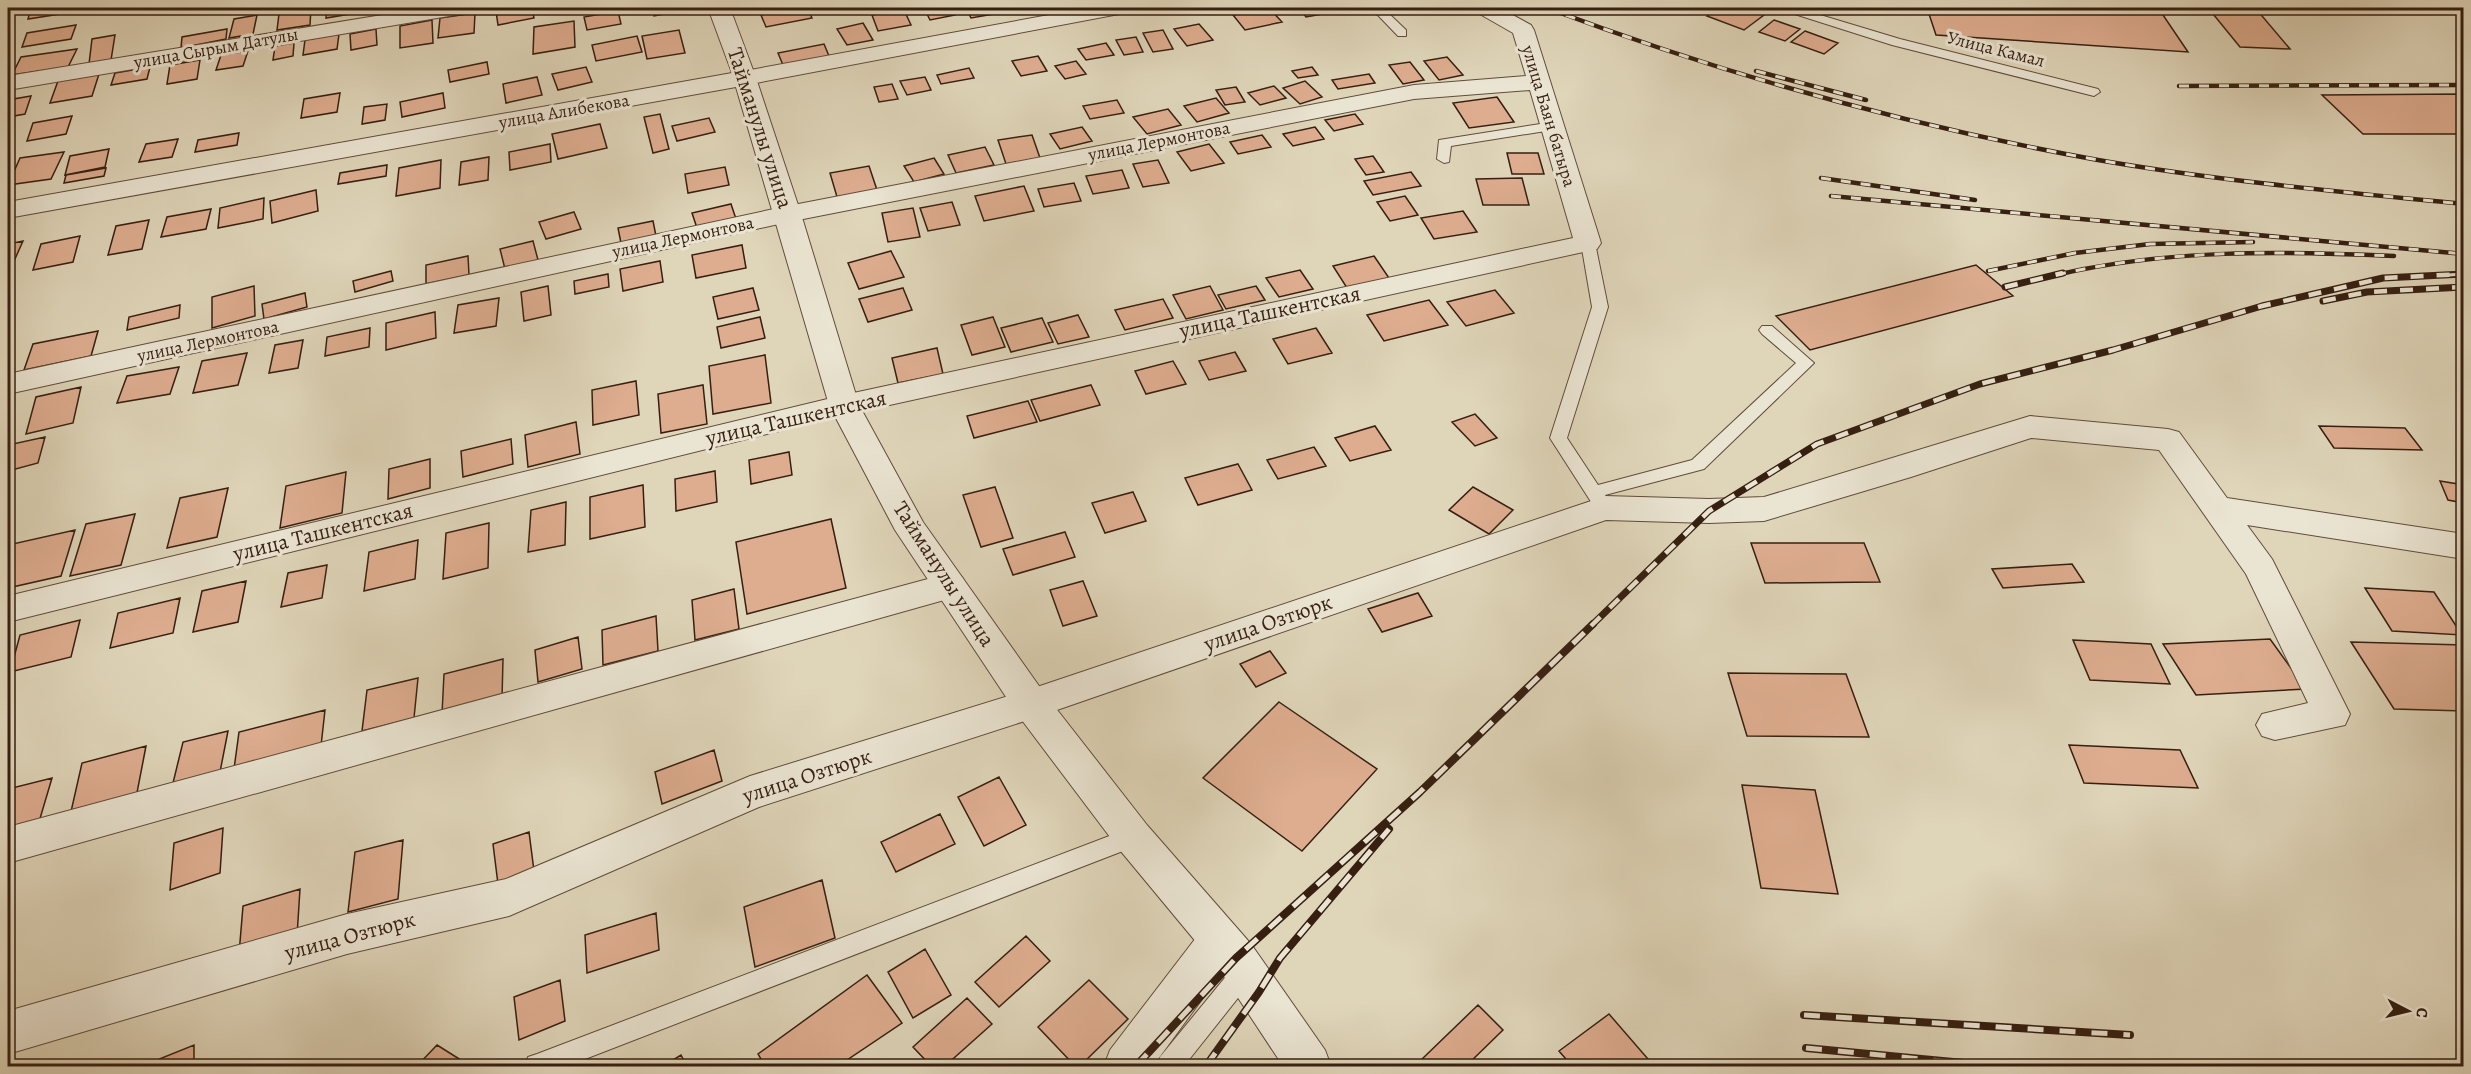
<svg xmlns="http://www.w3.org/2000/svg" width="2471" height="1074" font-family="Alegreya,serif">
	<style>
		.building { fill: #dead90; stroke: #361f11; stroke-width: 1.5 }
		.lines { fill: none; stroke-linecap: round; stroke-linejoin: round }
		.service-casing { stroke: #604c3b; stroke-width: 2 }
		.minor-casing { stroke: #604c3b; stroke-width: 2 }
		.tertiary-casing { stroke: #604c3b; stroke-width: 2 }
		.service { fill: #eae4d2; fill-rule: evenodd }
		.minor { fill: #eae4d2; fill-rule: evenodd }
		.tertiary { fill: #eae4d2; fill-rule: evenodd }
		.rail-far2-casing { stroke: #361f11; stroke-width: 4.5 }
		.rail-far1-casing { stroke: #361f11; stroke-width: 7 }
		.rail-casing { stroke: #361f11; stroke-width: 8 }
		.rail-far2 { stroke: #eae4d2; stroke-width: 3; stroke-dasharray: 10; stroke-linecap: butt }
		.rail-far1 { stroke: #eae4d2; stroke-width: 4.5; stroke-dasharray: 13; stroke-linecap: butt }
		.rail { stroke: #eae4d2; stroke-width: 5; stroke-dasharray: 16; stroke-linecap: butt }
		.labels { text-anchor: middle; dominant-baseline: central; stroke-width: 6; stroke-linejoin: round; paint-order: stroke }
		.far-street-label { font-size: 18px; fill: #361f11; stroke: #eae4d2 }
		.street-label { font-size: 22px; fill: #361f11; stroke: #eae4d2 }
	</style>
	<rect width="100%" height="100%" fill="#dfd5b9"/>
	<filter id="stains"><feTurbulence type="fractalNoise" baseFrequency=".00333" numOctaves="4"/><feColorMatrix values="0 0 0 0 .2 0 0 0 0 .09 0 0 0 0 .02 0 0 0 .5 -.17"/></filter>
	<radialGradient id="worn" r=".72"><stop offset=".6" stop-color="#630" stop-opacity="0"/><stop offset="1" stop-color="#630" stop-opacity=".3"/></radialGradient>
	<path class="building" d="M31 8H62L60 14 28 19Z
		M311 8 310 25 277 30 279 14Z
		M327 8H350V14L326 18Z
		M514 8H532L534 18 498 25 496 11Z
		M652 8H687L688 10 654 16Z
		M799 8H807L812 18 766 27 761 15Z
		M924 8H951L955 15 930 20Z
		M966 8H997L1000 13 971 18Z
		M1269 8 1282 22 1245 30 1233 15Z
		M1299 8H1337L1340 11 1306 17Z
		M1719 8H1754L1768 12 1744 30 1707 16Z
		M1927 8 2159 9 2188 52 1936 35Z
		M2209 9 2257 10 2290 49 2240 47Z
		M904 10 911 25 878 31 872 15Z
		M618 11 621 24 587 30 584 17Z
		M475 13 474 33 438 38 440 18Z
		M257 15 253 34 229 38 234 19Z
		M432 20 433 43 400 48V26Z
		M1774 20 1800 29 1785 41 1759 32Z
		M574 21 575 47 533 54 534 27Z
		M863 23 873 40 847 45 837 29Z
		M1199 24 1213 40 1187 46 1174 29Z
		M76 25 71 39 22 47 27 33Z
		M227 29 226 39 181 48 182 37Z
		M376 29 377 45 351 50 350 34Z
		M679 30 685 53 647 59 642 36Z
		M1163 30 1173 49 1153 52 1143 33Z
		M1805 31 1838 43 1824 54 1791 42Z
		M339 34 337 49 303 55 305 40Z
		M115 35 111 60 89 64 92 39Z
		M637 36 642 52 596 61 592 45Z
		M1136 37 1143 52 1124 55 1116 40Z
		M294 43 293 56 273 60 275 46Z
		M1106 43 1114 55 1086 60 1078 49Z
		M824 44 829 56 783 65 778 53Z
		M77 49 68 67 12 75 21 57Z
		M248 51 243 66 216 70 221 55Z
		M1038 56 1047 71 1021 76 1012 61Z
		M1447 57 1463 75 1439 80 1424 61Z
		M200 60 197 79 167 84 170 65Z
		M1076 61 1086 74 1065 79 1055 66Z
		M487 62 489 74 450 82 448 70Z
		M1410 62 1424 80 1403 84 1389 65Z
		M150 67 147 79 111 85 115 73Z
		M586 67 592 82 558 90 552 74Z
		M1312 67 1318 75 1298 78 1292 71Z
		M969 68 974 78 941 84 937 75Z
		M99 74 92 96 50 103 58 81Z
		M1369 74 1375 83 1338 89 1332 80Z
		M537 77 542 95 506 103 503 84Z
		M925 77 931 90 907 95 900 81Z
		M1305 81 1322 97 1300 104 1283 88Z
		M892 84 898 99 879 102 874 87Z
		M1274 86 1286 98 1260 105 1248 93Z
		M1236 87 1245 102 1225 105 1216 90Z
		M340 93 337 112 301 118 304 99Z
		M443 93 445 108 402 117 400 102Z
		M2464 94V134H2363L2322 95Z
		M31 96 25 114 8 117V100Z
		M1497 97 1514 122 1469 128 1453 103Z
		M1216 98 1229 113 1197 122 1184 106Z
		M1117 100 1124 113 1090 119 1083 106Z
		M387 104 385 120 362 124 364 107Z
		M1168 109 1181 125 1147 134 1133 117Z
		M660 114 669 149 653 153 644 117Z
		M1355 114 1363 124 1334 131 1325 120Z
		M72 116 66 134 27 141 33 123Z
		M709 118 715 132 677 141 672 126Z
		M600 124 607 148 558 159 552 134Z
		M1082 127 1092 141 1060 149 1050 134Z
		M1315 127 1324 139 1293 146 1283 134Z
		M239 133 237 145 195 152 198 140Z
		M1032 135 1040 158 1006 164 998 140Z
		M1262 135 1271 147 1238 154 1230 142Z
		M178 139 172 157 139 162 146 144Z
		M550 144 551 162 510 170 509 152Z
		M1209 144 1224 163 1191 171 1177 152Z
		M985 147 994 165 956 173 948 155Z
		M109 149 105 167 65 175 70 156Z
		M64 152 51 179 8 185 20 158Z
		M1507 153H1538L1544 174H1512Z
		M1373 156 1384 172 1366 175 1355 159Z
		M489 157 488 180 459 185 461 162Z
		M934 158 944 174 914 182 904 166Z
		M441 160 440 188 396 196 399 168Z
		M1158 160 1169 183 1143 187 1133 164Z
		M387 165 386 176 338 184 340 173Z
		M869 166 877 190 837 197 830 173Z
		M725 167 729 185 688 193 685 174Z
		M106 168 104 176 64 183 66 175Z
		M1122 170 1129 188 1093 194 1086 176Z
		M1411 172 1421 186 1373 195 1364 181Z
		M1522 178 1529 205H1483L1476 179Z
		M1074 183 1081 201 1044 207 1038 189Z
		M1024 186 1034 211 984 221 975 196Z
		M316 190 318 211 272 223 270 201Z
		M1405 196 1418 215 1390 221 1377 202Z
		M264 198 263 219 218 228 220 208Z
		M952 202 960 225 928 231 920 208Z
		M731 204 736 219 697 228 692 213Z
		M913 208 920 237 888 242 882 213Z
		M211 209 206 229 161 237 167 217Z
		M1463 211 1477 232 1434 239 1421 218Z
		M574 212 581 229 546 239 539 222Z
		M149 220 142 249 108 255 116 226Z
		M653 221 656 236 621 243 618 228Z
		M80 236 73 262 33 270 41 244Z
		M23 241 10 270 8 271V244Z
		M533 241 538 260 505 269 500 249Z
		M742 245 746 268 696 278 692 255Z
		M891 251 904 277 859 289 848 263Z
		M468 256 469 275 426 284V265Z
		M1374 256 1389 278 1347 288 1333 266Z
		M660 261 663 282 623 291 620 269Z
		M1976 265 2013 296 1810 350 1776 316Z
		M1300 270 1313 289 1279 297 1266 278Z
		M391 271 393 281 355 292 353 281Z
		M608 274 609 287 575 294 574 281Z
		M254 286 255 316 212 328V297Z
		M548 286 551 315 524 321 521 292Z
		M1210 286 1223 310 1186 319 1173 295Z
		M1256 286 1265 300 1226 309 1218 295Z
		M753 288 759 310 718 319 713 297Z
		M903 288 912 310 868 322 859 299Z
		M1495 290 1514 313 1466 326 1447 302Z
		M305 293 307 307 264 319 262 304Z
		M499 298 496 326 454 333 458 305Z
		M1163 299 1173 318 1125 330 1115 310Z
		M1429 300 1448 325 1384 341 1367 315Z
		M180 305 179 318 127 330 129 317Z
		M435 312 436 338 386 350V323Z
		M1078 315 1089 337 1058 344 1048 323Z
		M760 317 765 338 721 348 717 327Z
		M993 317 1005 347 972 355 961 325Z
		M1042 318 1053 342 1011 352 1001 328Z
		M370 328 369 347 325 356 327 337Z
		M1316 328 1332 353 1288 364 1273 339Z
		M98 331 91 356 24 370 33 344Z
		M303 340 298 368 269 373 275 345Z
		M937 348 943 374 898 383 892 358Z
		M1235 352 1246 371 1209 380 1199 361Z
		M247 353 238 385 193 393 202 361Z
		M765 355 771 403 713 414 709 366Z
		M1173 361 1186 384 1146 394 1135 371Z
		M179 367 170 394 117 403 127 376Z
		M636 381 639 415 593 425 592 390Z
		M703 385 707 424 661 433 658 394Z
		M1091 385 1100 405 1040 421 1031 400Z
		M81 387 73 423 26 434 36 397Z
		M1028 401 1037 422 974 438 967 416Z
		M1475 414 1497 438 1475 446 1452 422Z
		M576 422 580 454 528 467 525 435Z
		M1375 426 1391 450 1350 461 1335 438Z
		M2319 426 2405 428 2422 450 2334 448Z
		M45 437 38 463 8 471V445Z
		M511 439 513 464 463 477 461 451Z
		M1314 447 1326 466 1278 479 1267 460Z
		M789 452 792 475 751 484 749 460Z
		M430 459V488L388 499 389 469Z
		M1238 464 1252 490 1198 505 1185 478Z
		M715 471 717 502 676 511 675 479Z
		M346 472 342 513 280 528 286 486Z
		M2440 481 2464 485V503L2448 500Z
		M643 485 645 527 590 539V497Z
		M995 487 1013 538 981 547 963 495Z
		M1473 487 1513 510 1489 534 1449 510Z
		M228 488 217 537 167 548 180 498Z
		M1133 492 1146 521 1105 533 1092 503Z
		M566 502 565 545 528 552 531 510Z
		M135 514 121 565 70 576 86 524Z
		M831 519 846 588 747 614 736 542Z
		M489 523 488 568 443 579 446 533Z
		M75 530 61 576 8 588V545Z
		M1065 532 1075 557 1013 575 1003 549Z
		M418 540 415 579 364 591 369 552Z
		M1751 543H1864L1880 582 1765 583Z
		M2072 564 2084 582 2003 588 1992 569Z
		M327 565 322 598 281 607 288 573Z
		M246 581 238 622 193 632 202 591Z
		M1083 581 1097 616 1063 626 1050 590Z
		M2365 588 2434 592 2462 635 2392 631Z
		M734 589 739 629 695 640 692 600Z
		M1418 593 1432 616 1382 632 1368 609Z
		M180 598 173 633 110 648 118 613Z
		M656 616 658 651 603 665 602 630Z
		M80 620 71 657 10 672 20 635Z
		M578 637 582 669 538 682 535 650Z
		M2270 639 2306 689 2196 695 2163 644Z
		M2073 640 2151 644 2170 684 2090 680Z
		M2351 642 2464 645V711L2394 709Z
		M1270 651 1286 673 1256 687 1240 664Z
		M503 659 502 699 442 714 444 674Z
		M1728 673 1846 674 1869 737 1747 736Z
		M418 678 414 718 362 731 367 690Z
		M1279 702 1377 769 1302 851 1203 778Z
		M325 710 321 746 234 769 239 732Z
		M228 731 220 772 173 783 183 742Z
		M2069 745 2180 750 2198 788 2084 783Z
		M146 746 136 798 70 816 82 763Z
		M714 750 722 781 662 804 655 772Z
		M999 777 1026 825 984 846 958 797Z
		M52 778 39 822 8 830V789Z
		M1742 785 1815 790 1838 894 1761 888Z
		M940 814 955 844 896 872 881 842Z
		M223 828 220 873 170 890 174 843Z
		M529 832 534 871 498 884 493 844Z
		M403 840 398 899 348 912 355 852Z
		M822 880 835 938 755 967 744 907Z
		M300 889 297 936 239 954 243 906Z
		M656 913 659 950 587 973 585 935Z
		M1026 936 1050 961 999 1007 975 982Z
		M925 949 951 995 913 1018 888 972Z
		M867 975 902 1023 838 1066H765L758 1054Z
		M560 980 565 1021 519 1040 514 997Z
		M1089 980 1128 1019 1080 1066H1075L1038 1027Z
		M967 998 992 1024 945 1066H931L913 1047Z
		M1478 1005 1503 1030 1466 1066H1425L1420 1061Z
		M1609 1014 1654 1066H1572L1559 1051Z
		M194 1045V1066H142Z
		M437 1045 464 1062 460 1066H417Z
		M681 1055 687 1066H663Z"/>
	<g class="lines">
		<defs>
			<path id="service" d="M1371 8H1383L1406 30V36H1398Z
				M1780 8H1797L1900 39 2098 89 2100 92 2094 96 1892 45 1782 10Z
				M1553 122 1560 126 1558 129 1451 146 1449 162 1444 163 1437 159 1439 140Z
				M1588 239 1595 243 1608 307 1567 438 1598 485 1692 460 1796 363 1762 334 1759 330 1762 326H1772L1814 363 1704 469 1605 495 1610 503 1607 508 1601 509 1595 508 1550 438 1592 307 1581 243Z
				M1133 827 1141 830 1144 837 1141 844 567 1066H525L528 1057 537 1054Z
				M1245 960 1253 963 1257 971 1253 979 1184 1066H1157L1160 1057 1237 963Z"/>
			<path id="minor" d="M425 8H472L469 13 461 14 8 90V76Z
				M1087 8H1130L1127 13 1119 14 745 85 737 83 734 78 737 73 745 71Z
				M1476 8H1500L1531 25 1534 30 1601 243 1597 249 844 415 8 622V596L844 395 1573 238 1530 90 1414 99 788 222 8 394V374L788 206 1414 85 1526 76 1513 33 1478 13Z
				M2030 416 2168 429 2179 432 2227 498 2464 534V559L2247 525 2272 559 2350 714 2345 725 2275 740 2262 736 2256 725 2262 714 2308 703 2246 574 2159 450 2031 438 1911 477 1764 521 1709 523 1606 520 1031 719 759 807 509 916 347 954 8 1054V1011L347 914 506 879 750 776 1031 689 1594 500 1605 496 1709 499 1764 497Z
				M950 573 962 577 967 586 962 595 8 863V827Z
				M1220 920 1235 926 1241 940 1235 954 1153 1066H1104L1110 1050 1205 926Z"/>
			<path id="tertiary" d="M708 8H730L756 78 801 214 859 405 923 522 1044 693 1147 825 1251 944 1325 1050 1331 1066H1283L1221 972 1119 849 1018 715 895 530 829 405 736 87 8 218V202L732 73Z"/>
		</defs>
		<use href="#service" class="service-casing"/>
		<use href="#minor" class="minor-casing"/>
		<use href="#tertiary" class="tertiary-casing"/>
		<use href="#service" class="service"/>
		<use href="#minor" class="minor"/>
		<use href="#tertiary" class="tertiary"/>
		<defs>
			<path id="rail-far2" d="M1547 8C1725 75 1910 126 2098 160 2219 181 2342 192 2464 204
				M1756 71 1866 100
				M2179 86 2464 85
				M1821 178 1975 200
				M1831 196 2464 254
				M1988 271 2075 253 2150 244 2253 242
				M2056 275C2168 249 2280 251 2394 256
				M2449 275 2464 274"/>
			<path id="rail-far1" d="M2005 287 2063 273
				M2323 301 2367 292 2464 287
				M1591 626 1709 511 1817 444 1980 384 2113 350 2262 306 2383 278 2464 274"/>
			<path id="rail" d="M1804 1015 2130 1035
				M1806 1048 1995 1066
				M1136 1066 1236 958 1420 792 1593 624
				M1206 1066 1259 992 1280 958 1389 829"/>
		</defs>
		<use href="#rail-far2" class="rail-far2-casing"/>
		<use href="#rail-far1" class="rail-far1-casing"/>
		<use href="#rail" class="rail-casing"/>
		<use href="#rail-far2" class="rail-far2"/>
		<use href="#rail-far1" class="rail-far1"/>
		<use href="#rail" class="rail"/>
	</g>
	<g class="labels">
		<g class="far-street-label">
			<text transform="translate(216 48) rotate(-10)">улица Сырым Датулы</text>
			<text transform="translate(1996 49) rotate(14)">Улица Камал</text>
			<text transform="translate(564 111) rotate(-10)">улица Алибекова</text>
			<text transform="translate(1549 116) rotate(73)">улица Баян батыра</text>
			<text transform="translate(1159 141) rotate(-11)">улица Лермонтова</text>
			<text transform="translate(683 237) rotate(-12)">улица Лермонтова</text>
			<text transform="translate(208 341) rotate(-12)">улица Лермонтова</text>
		</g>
		<g class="street-label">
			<text transform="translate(760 128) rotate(72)">Тайманулы улица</text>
			<text transform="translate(1270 312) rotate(-12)">улица Ташкентская</text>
			<text transform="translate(796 418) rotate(-13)">улица Ташкентская</text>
			<text transform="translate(323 532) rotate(-14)">улица Ташкентская</text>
			<text transform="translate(944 574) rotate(57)">Тайманулы улица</text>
			<text transform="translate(1268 623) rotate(-19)">улица Озтюрк</text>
			<text transform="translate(807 776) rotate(-18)">улица Озтюрк</text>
			<text transform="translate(350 936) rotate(-15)">улица Озтюрк</text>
		</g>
	</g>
	<rect width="2471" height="1074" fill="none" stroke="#dfd5b9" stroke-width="30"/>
	<rect x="9" y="9" width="2453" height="1056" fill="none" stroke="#361f11" stroke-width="3"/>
	<rect x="15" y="15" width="2441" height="1044" fill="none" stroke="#361f11" stroke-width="1.5"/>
	<g transform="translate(2408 1011) rotate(97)" stroke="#eae4d2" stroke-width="4.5" paint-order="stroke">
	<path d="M0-4.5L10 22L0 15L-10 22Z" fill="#361f11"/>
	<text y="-9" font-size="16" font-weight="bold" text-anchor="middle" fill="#361f11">С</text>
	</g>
	<rect width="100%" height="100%" filter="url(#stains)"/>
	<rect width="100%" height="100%" fill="url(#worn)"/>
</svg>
